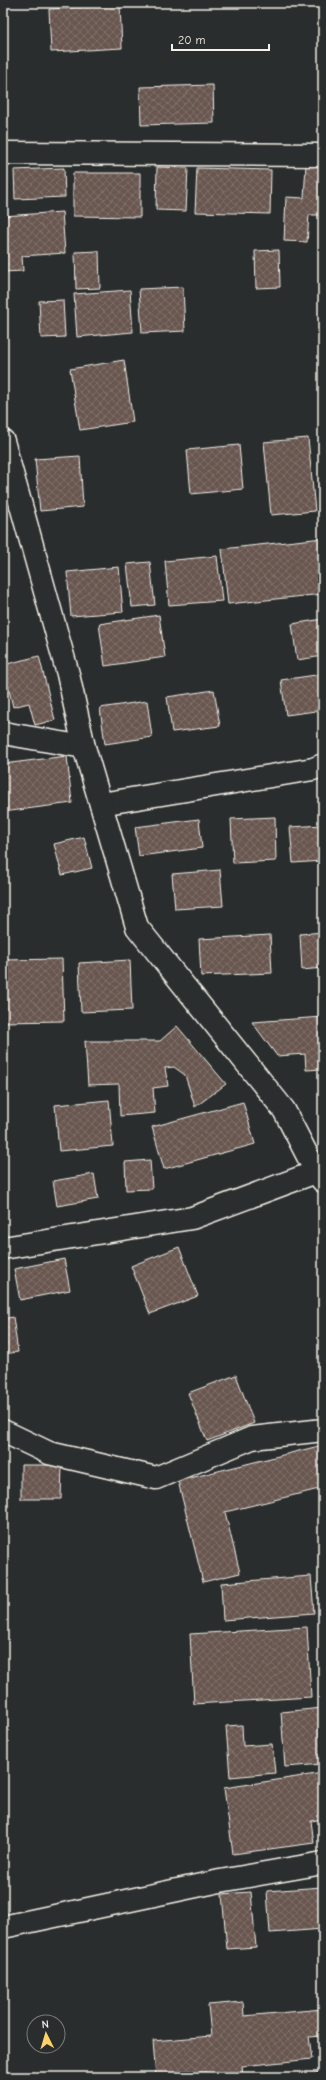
<svg xmlns="http://www.w3.org/2000/svg" width="326" height="2080" font-family="'Comic Neue',sans-serif">
	<style>
		.building { fill: url(#building-cross-hatch); stroke: #f4f1e8 }
		.lines { fill: none; stroke-linecap: round; stroke-linejoin: round }
		.street-casing { stroke: #f4f1e8; stroke-width: 25 }
		.secondary-casing { stroke: #f4f1e8; stroke-width: 25 }
		.street { stroke: #2a2d2e; stroke-width: 22 }
		.secondary { stroke: #2a2d2e; stroke-width: 22 }
	</style>
	<defs>
		<pattern id="building-cross-hatch" width="8" height="8" patternUnits="userSpaceOnUse"><rect width="8" height="8" fill="#675750"/><path d="M0 0l8 8M0 8l8-8" fill="none" stroke="#7d7069"/></pattern>
	</defs>
	<rect width="100%" height="100%" fill="#2a2d2e"/>
	<filter id="ink" filterUnits="userSpaceOnUse"><feTurbulence type="fractalNoise" baseFrequency=".025" numOctaves="2"/><feDisplacementMap in="SourceGraphic" scale="8" xChannelSelector="R" yChannelSelector="G"/><feConvolveMatrix kernelMatrix="1 2 1 2 8 2 1 2 1" color-interpolation-filters="sRGB"/></filter>
	<g filter="url(#ink)">
		<path class="building" d="M120 5 122 48 51 52 49 9Z
			M213 85 214 123 141 125 140 87Z
			M306 165 323 166V215H309L307 242 284 241 286 197 304 198Z
			M157 167 188 168 186 211 156 210Z
			M64 168 65 197 15 199 14 170Z
			M197 168 271 170 270 214 195 212Z
			M73 173H140V217L73 216Z
			M62 212 65 253 22 256 23 271 3 272V216Z
			M279 250 280 287 256 288 255 251Z
			M99 251 100 288 76 289 75 252Z
			M183 287 185 331 142 333 139 289Z
			M130 290 133 332 77 337 74 294Z
			M63 300 65 337 41 338 39 301Z
			M124 360 133 422 80 430 70 369Z
			M308 438 315 511 271 515 264 442Z
			M239 445 243 489 191 494 187 450Z
			M80 456 83 507 40 511 35 459Z
			M323 538V594L228 604 222 549Z
			M217 556 222 601 169 605 165 561Z
			M150 562 155 605 132 607 127 564Z
			M119 567 123 612 71 616 67 572Z
			M159 615 165 657 105 666 99 624Z
			M323 619V656L297 660 292 624Z
			M39 656 55 720 35 725 29 703 13 707 3 665Z
			M323 674V710L286 715 281 680Z
			M214 690 220 726 172 732 167 697Z
			M147 701 152 737 105 744 100 708Z
			M67 756 72 803 3 812V764Z
			M275 817 276 861 233 863 231 819Z
			M199 819 202 848 139 856 135 827Z
			M323 825V861L293 863 290 827Z
			M84 837 92 868 62 875 54 844Z
			M220 870 223 906 175 909 172 874Z
			M323 932V968L302 970 300 934Z
			M270 935 272 973 201 976 199 939Z
			M62 959 64 1021 3 1022V960Z
			M130 960 132 1010 81 1012 79 963Z
			M323 1017V1069L306 1070 305 1054 277 1056 252 1022Z
			M177 1026 226 1084 195 1107 185 1075 174 1067 165 1068 168 1086 153 1088 155 1113 120 1116 119 1084 88 1085 85 1041H160Z
			M109 1100 113 1146 59 1151 55 1105Z
			M243 1102 255 1144 164 1169 152 1127Z
			M150 1160 152 1189 126 1190 125 1162Z
			M94 1174 98 1199 57 1206 53 1181Z
			M179 1247 198 1296 150 1314 131 1266Z
			M64 1259 70 1290 20 1300 14 1269Z
			M13 1317 18 1352 3 1354V1319Z
			M236 1375 254 1423 207 1441 188 1393Z
			M3 1440H4L3 1482Z
			M323 1445V1488L225 1512 240 1573 203 1582 178 1481Z
			M21 1465H62L61 1499H21Z
			M311 1576 314 1613 223 1620 221 1583Z
			M307 1627 311 1697 194 1704 190 1634Z
			M323 1708V1764L285 1767 281 1712Z
			M242 1725 243 1746 272 1744 275 1773 230 1777 226 1726Z
			M323 1773V1819L311 1821 314 1843 233 1854 224 1788Z
			M322 1887 323 1929 270 1933 267 1891Z
			M251 1892 256 1947 227 1949 222 1894Z
			M243 2002 244 2016 323 2009V2036L309 2037 312 2059 242 2066 243 2077H206V2072L156 2077 153 2041 211 2036 208 2005Z
			M323 2073V2077H310V2074Z"/>
		<g class="lines">
			<defs>
				<path id="street" d="M3 153 323 155
					M3 733 84 747
					M101 804 313 769 323 765
					M3 1431 49 1453 156 1478 252 1438 323 1430
					M3 1927 220 1881 323 1863"/>
				<path id="secondary" d="M3 441 68 674 84 747 137 927 284 1110 316 1172 323 1181
					M3 1248 192 1218 316 1172"/>
			</defs>
			<use href="#street" class="street-casing"/>
			<use href="#secondary" class="secondary-casing"/>
			<use href="#street" class="street"/>
			<use href="#secondary" class="secondary"/>
		</g>
	</g>
	<rect width="326" height="2080" fill="none" stroke="#2a2d2e" stroke-width="16"/>
	<rect x="8" y="8" width="310" height="2064" fill="none" stroke="#f4f1e8" stroke-width="1.5" filter="url(#ink)"/>
	<g transform="translate(46 2034) rotate(355)"><circle r="19" fill="#2a2d2e" stroke="#7b7b78"/>
	<path d="M0-3L7 15L0 10L-7 15Z" fill="#ffd166"/>
	<text y="-6" font-size="11" font-weight="bold" text-anchor="middle" fill="#f4f1e8">N</text>
	</g>
	<path d="M172 44v6h97v-6" fill="none" stroke="#f4f1e8" stroke-width="2"/>
	<text x="178" y="44" font-size="12" fill="#f4f1e8" stroke="#2a2d2e" stroke-width="3" paint-order="stroke">20 m</text>
</svg>
